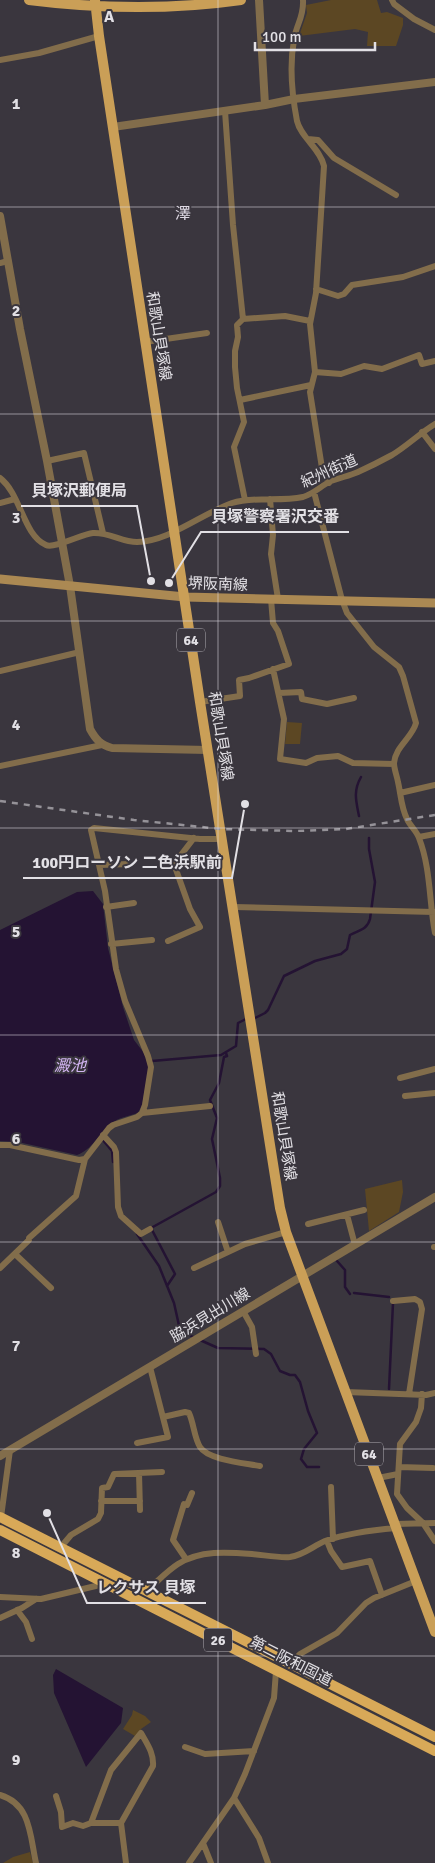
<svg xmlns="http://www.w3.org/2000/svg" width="435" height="1863" font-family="Signika,'Noto Sans JP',sans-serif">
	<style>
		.green { fill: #5c4723 }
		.water { fill: #241333 }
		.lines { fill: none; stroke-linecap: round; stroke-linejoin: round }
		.stream { stroke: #241333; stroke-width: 2.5 }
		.minor { stroke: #826d4b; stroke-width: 6 }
		.tertiary { stroke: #826d4b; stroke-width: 8 }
		.secondary { stroke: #ab8953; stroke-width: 9 }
		.primary { stroke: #ca9f57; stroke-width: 10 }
		.trunk { stroke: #d8a958; stroke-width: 10 }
		.rail { stroke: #959298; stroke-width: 2.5; stroke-dasharray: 6 6; stroke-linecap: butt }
		.grid { fill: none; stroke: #e2e0e5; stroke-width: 1; stroke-opacity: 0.55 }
		.labels { text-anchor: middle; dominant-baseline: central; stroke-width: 4; stroke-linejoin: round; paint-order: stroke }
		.shield { fill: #3a363e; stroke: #b0adb3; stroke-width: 1 }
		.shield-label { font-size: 14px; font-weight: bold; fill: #e2e0e5 }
		.street-label { font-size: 15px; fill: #e2e0e5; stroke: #3a363e }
		.neighbourhood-label { font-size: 16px; fill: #ded9e4; stroke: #3a363e }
		.water-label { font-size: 16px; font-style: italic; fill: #d3b5f3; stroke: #3a363e }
		.grid-label { font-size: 16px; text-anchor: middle; font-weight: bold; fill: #e2e0e5; stroke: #3a363e; stroke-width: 4; stroke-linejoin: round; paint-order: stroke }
		.leader { fill: none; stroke: #e2e0e5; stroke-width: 2 }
		.callout-dot { fill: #e2e0e5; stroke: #3a363e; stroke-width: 2 }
		.callout-label { font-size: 16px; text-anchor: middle; font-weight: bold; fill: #e2e0e5; stroke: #3a363e; stroke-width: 4; stroke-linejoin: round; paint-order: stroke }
	</style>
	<rect width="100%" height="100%" fill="#3a363e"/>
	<path class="green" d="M331 0H377L381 13 387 12 403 18V25L396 46H367L368 32 355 29 299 36 307 13 306 5Z
		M287 722 302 723 300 744H285Z
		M402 1180 403 1192 399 1212 369 1231 365 1189Z
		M133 1710 145 1716 151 1722 141 1729 135 1736 123 1729 132 1715Z
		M30 1852 33 1863H3L13 1857Z"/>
	<path class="water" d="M93 891 103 904 108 948 123 1007 134 1040 144 1053 149 1068 142 1105 138 1113C129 1116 120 1117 112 1123 99 1133 92 1150 77 1155L18 1142 0 1141V930L77 892Z
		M56 1669 123 1708 121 1723 86 1767 54 1693 53 1675Z"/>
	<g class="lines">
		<path class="stream" d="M359 816C356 801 353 791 361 777
			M255 1018 265 1013 268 1010 284 976 315 961 341 954 347 949 350 935C359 930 367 930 370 919L375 882 369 849V838
			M152 1061 221 1055 236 1046 238 1023 246 1019
			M102 1139 112 1151 113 1162
			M137 1234 159 1266 174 1303 180 1330 195 1338
			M337 1261 345 1270V1287L350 1294
			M167 1286 175 1274 151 1228 216 1192 220 1186V1178L212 1139 217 1118 210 1100 219 1083 224 1057 227 1056 226 1053
			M354 1293 389 1297
			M200 1340 218 1348 264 1349 271 1354 280 1371 290 1375H295L300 1382 308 1411 317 1433 304 1449 301 1459 307 1467H319
			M389 1389 393 1303"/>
		<path class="minor" d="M303 0C304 18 296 24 294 40 289 67 292 95 297 121 301 138 320 148 324 166L316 293 310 324 315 372 310 392 322 468 329 483
			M392 0 394 4 414 19 435 30
			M0 60 39 53 99 36
			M225 111 233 225 243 319 285 316 310 321
			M308 139 318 140 334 158 396 195
			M0 263 8 261
			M316 289 338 296 344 294 352 285 403 277 435 266
			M243 319 237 325 238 337 235 351V367L237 388 244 422 234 447 245 500
			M145 342 207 333
			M315 372 341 374 364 366 382 369 419 355 422 364 435 361
			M240 400 311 385
			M422 432 435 449
			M47 461 84 453 103 533
			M0 478C21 494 23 535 46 545 54 549 82 534 93 533 109 532 122 542 137 542 170 541 201 514 232 503 255 496 279 502 303 497 313 494 320 487 329 482 338 478 349 476 358 472 369 467 381 461 392 455 407 446 420 433 435 424
			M314 492 342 600 347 613 374 647 399 667 403 676 416 723C412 738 395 747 394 763 394 769 397 776 398 782 401 795 401 807 407 819 410 826 417 831 419 838 431 869 429 902 435 933
			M270 499 273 535 271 554 278 599
			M0 503 15 499
			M273 669 284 719 280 759 306 763 317 758 338 756 353 763 394 764
			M0 671 80 652
			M279 693 301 692 302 699 327 704 354 698
			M200 702 240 696 239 680 249 678 289 664 278 631 273 623 271 599
			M0 766 102 745
			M400 793 435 785
			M419 837 435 834
			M99 865 130 864
			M106 907 134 903
			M234 907 434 912
			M168 941 200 927 190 909 174 864 194 838
			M111 944 152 940
			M400 1078 435 1069
			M405 1096 435 1093
			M142 1113 210 1106
			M103 1135 114 1147 116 1152 118 1207 121 1216 141 1234 150 1229
			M0 1145H10L79 1160 85 1159 109 1128 113 1125 137 1117 142 1113 145 1105 151 1067 148 1056 125 1001 116 969 105 891 91 830 94 828 200 839H222
			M347 1215 355 1245
			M218 1222 228 1252
			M308 1224 364 1210
			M434 1247H435
			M15 1254 51 1288
			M0 1268 29 1240V1238L76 1196 85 1159
			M194 1268 245 1244 286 1232
			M393 1301 415 1299 420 1302 422 1309 409 1394
			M243 1311 252 1327 256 1354
			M346 1392 426 1395 435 1393
			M422 1394 421 1408 416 1422 400 1444 397 1494 407 1508 423 1523 435 1541
			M163 1417 185 1412 189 1413C194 1424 194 1437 200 1447 208 1460 245 1463 260 1466
			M137 1443 168 1437 150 1367
			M399 1467 433 1468
			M139 1473 140 1510
			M378 1478 398 1474
			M331 1487 333 1539
			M101 1501H140
			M1 1517 10 1450
			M395 1524 435 1523
			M327 1541 331 1551 342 1567 370 1561 382 1595
			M60 1548 71 1535 98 1519 101 1513 102 1488 108 1487 114 1474 162 1472
			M186 1559 173 1540 184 1504 187 1505 192 1493
			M146 1591C157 1582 167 1571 178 1564 200 1550 227 1552 252 1554 264 1555 279 1558 290 1557 304 1555 313 1546 325 1541 348 1533 372 1530 396 1528
			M0 1597 41 1599 104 1584
			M17 1610 26 1622 32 1639
			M0 1618 22 1608 36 1599
			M290 1664 300 1654 337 1633 366 1603 374 1598 416 1581
			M185 1747 205 1754 254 1751
			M0 1795C31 1804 30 1836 36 1863
			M56 1796 61 1812 62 1827 73 1823 83 1826 91 1823
			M234 1798 259 1838 268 1863
			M121 1823H91L111 1770 141 1733C147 1744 154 1753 153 1766L121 1823 126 1863
			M203 1843 211 1863
			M189 1863 234 1798 245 1774 274 1698 276 1671"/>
		<path class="tertiary" d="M259 0 265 105
			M113 127 265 105 294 99 435 82
			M0 216 20 329 47 461 70 586 90 729C96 740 101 745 112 748L208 750
			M0 1456 435 1197"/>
		<path class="secondary" d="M0 579 185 597 435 603"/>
		<path class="primary" d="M29 0C100 9 171 10 241 0
			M95 0 99 36 200 702 280 1208 286 1232 435 1632"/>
		<path class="trunk" d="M0 1517 435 1737
			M0 1530 435 1751"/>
		<path class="rail" d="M0 801 134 820 221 829 295 831 346 829 435 815"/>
	</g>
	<path class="grid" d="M218 0V1863M0 207H435M0 414H435M0 621H435M0 828H435M0 1035H435M0 1242H435M0 1449H435M0 1656H435"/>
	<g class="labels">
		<g class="shield">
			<rect x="177" y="628.5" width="28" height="23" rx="4"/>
			<rect x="355" y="1442.5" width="28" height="23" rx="4"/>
			<rect x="204" y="1628.5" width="28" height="23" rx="4"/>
		</g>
		<g class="shield-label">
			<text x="191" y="640">64</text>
			<text x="369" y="1454">64</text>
			<text x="218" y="1640">26</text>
		</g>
		<g class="street-label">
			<text transform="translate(159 336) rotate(81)">和歌山貝塚線</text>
			<text transform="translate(329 471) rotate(-24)">紀州街道</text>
			<text transform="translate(218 584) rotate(2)">堺阪南線</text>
			<text transform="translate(221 736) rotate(81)">和歌山貝塚線</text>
			<text transform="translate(284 1136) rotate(81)">和歌山貝塚線</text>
			<text transform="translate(210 1315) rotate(-31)">脇浜見出川線</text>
			<text transform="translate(291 1661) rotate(27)">第二阪和国道</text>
		</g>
		<g class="neighbourhood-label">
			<text x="183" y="214">澤</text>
		</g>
		<g class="water-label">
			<text x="70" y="1066">澱池</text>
		</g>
	</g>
	<g class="grid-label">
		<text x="109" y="22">A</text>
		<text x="16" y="109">1</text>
		<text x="16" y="316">2</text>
		<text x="16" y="523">3</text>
		<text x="16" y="730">4</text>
		<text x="16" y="937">5</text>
		<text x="16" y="1144">6</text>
		<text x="16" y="1351">7</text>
		<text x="16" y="1558">8</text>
		<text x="16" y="1765">9</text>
	</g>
	<path class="leader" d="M151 581L137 506H21M169 583L201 532H349M245 804L232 878H23M47 1513L87 1603H206"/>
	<g class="callout-dot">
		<circle cx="151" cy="581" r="5"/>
		<circle cx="169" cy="583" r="5"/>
		<circle cx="245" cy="804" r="5"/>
		<circle cx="47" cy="1513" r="5"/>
	</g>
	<g class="callout-label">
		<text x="79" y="496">貝塚沢郵便局</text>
		<text x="275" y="522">貝塚警察署沢交番</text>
		<text x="127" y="868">100円ローソン 二色浜駅前</text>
		<text x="146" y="1593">レクサス 貝塚</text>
	</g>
	<path d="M255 42v8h120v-8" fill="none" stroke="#e2e0e5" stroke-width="2.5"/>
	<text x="262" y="42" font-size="15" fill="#e2e0e5" stroke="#3a363e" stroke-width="4" paint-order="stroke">100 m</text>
</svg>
